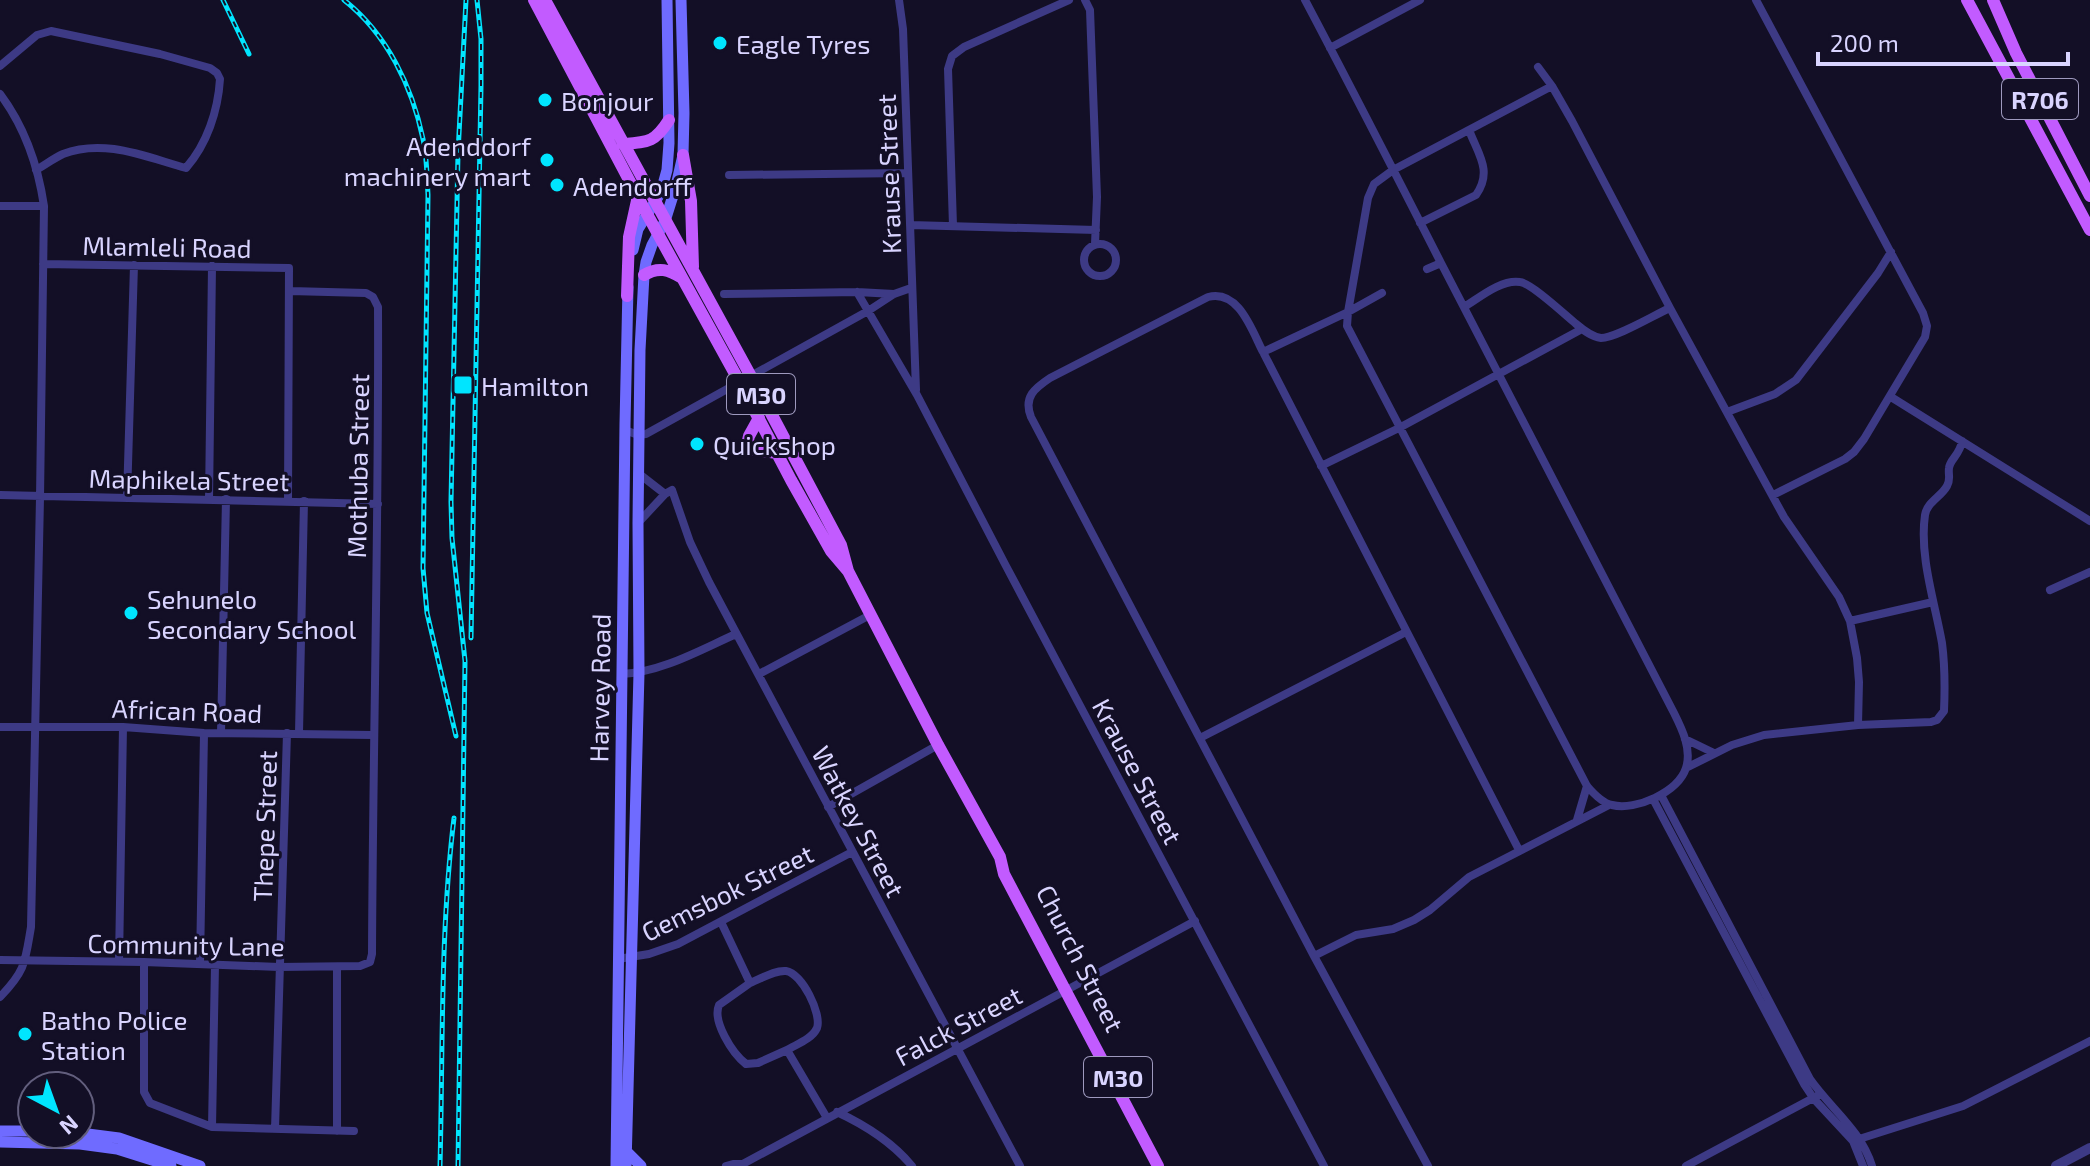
<svg xmlns="http://www.w3.org/2000/svg" width="2090" height="1166" font-family="'Exo 2',sans-serif">
	<style>
		.lines { fill: none; stroke-linecap: round; stroke-linejoin: round }
		.minor { stroke: #3d3a85; stroke-width: 8 }
		.tertiary { stroke: #3d3a85; stroke-width: 10 }
		.secondary { stroke: #6f6bff; stroke-width: 11 }
		.primary { stroke: #c25bff; stroke-width: 12 }
		.rail-casing { stroke: #00e5ff; stroke-width: 5 }
		.rail { stroke: #130f26; stroke-width: 2; stroke-dasharray: 6; stroke-linecap: butt }
		.poi-dot { fill: #00e5ff; stroke: #130f26; stroke-width: 3 }
		.labels { text-anchor: middle; dominant-baseline: central; stroke-width: 6; stroke-linejoin: round; paint-order: stroke }
		.shield { fill: #130f26; stroke: #9e99be; stroke-width: 2 }
		.shield-label { font-size: 24px; font-weight: bold; fill: #d9d4ff }
		.poi-label { font-size: 26px; fill: #d9d4ff; stroke: #130f26; text-anchor: start }
		.street-label { font-size: 26px; fill: #d9d4ff; stroke: #130f26 }
	</style>
	<rect width="100%" height="100%" fill="#130f26"/>
	<g class="lines">
		<path class="minor" d="M899 0 903 29 916 390
			M1085 0 1090 10 1097 197 1095 244
			M1305 0C1351 87 1396 175 1441 263L1674 713C1682 729 1692 749 1686 768 1678 792 1636 811 1612 805 1602 803 1593 793 1587 786L1347 326 1348 312 1368 198 1374 184 1393 170 1552 86
			M1756 0 1923 313 1927 326 1925 337 1864 439 1854 452 1845 459 1773 495
			M1330 48 1420 0
			M0 66 37 35 51 31 160 54 210 68 217 73 220 79C218 111 207 144 186 168 146 157 104 138 63 154 54 158 45 165 36 170
			M1538 67 1552 86 1572 121 1670 308 1784 517 1839 597 1850 621 1857 658 1859 682 1858 725
			M0 94C24 126 38 166 44 206L40 498 31 927C25 962 26 970 0 997
			M729 175 907 173
			M0 206H44
			M1420 223 1476 195C1493 171 1478 154 1469 130
			M910 225 1096 230
			M953 226 948 69 952 56 964 47 1069 0
			M1084 260a16 16 0 1 1 32 0a16 16 0 1 1-32 0Z
			M43 264 289 268 288 501
			M1427 269 1441 263
			M857 292 917 395 1006 566 1324 1166
			M724 294 857 292 894 294
			M1464 307C1479 298 1501 279 1520 282 1531 283 1564 314 1575 323 1582 329 1591 337 1601 338 1616 338 1654 315 1670 308
			M1263 352 1348 312 1382 293
			M1891 397 2090 521
			M1727 412 1775 394 1796 380 1878 273 1891 252
			M625 430 638 435 646 434 868 311 894 294 911 288
			M1321 466 1399 428 1582 329
			M638 473 665 494
			M0 495 378 504
			M127 498 134 265
			M209 500 212 266
			M638 523 665 494 672 490 690 542 709 582 1020 1166
			M2050 590 2090 572
			M1850 621 1933 602
			M622 674C662 672 700 650 736 634
			M759 674 870 615
			M0 727H123L204 733 373 735
			M221 733 226 499
			M299 733 304 501
			M1200 738 1406 632
			M1685 739 1714 753
			M1686 768 1732 745 1764 735 1858 725 1931 722 1937 720 1944 711C1945 688 1945 666 1942 643 1935 603 1919 556 1925 515 1927 502 1941 497 1947 486 1951 479 1948 475 1949 468 1950 459 1960 455 1962 441
			M1661 795 1810 1079C1831 1109 1861 1130 1872 1166
			M1653 799 1804 1084 1814 1099 1853 1141 1863 1166
			M828 807 938 745
			M1577 820 1587 786
			M721 922 750 983C761 979 774 970 786 971 802 973 822 1014 817 1028 812 1039 797 1044 787 1050L827 1118
			M1314 956 1356 935 1393 929 1414 920 1430 910 1469 877 1609 805
			M618 959 649 954 678 944 852 852
			M0 960 144 962 279 967 360 966 370 962 372 954C373 738 379 523 378 307L373 297 366 293 290 291
			M119 961 123 727
			M144 962V1092L150 1103 212 1127 354 1131
			M200 964 204 733
			M750 983 719 1005C712 1021 732 1053 746 1064L758 1063 787 1050
			M837 1112C865 1125 892 1142 912 1166
			M212 1127 215 965
			M275 1129 287 733
			M337 1131V967
			M1856 1140 1963 1106 2090 1041
			M726 1166 733 1164H741
			M739 1166 1195 921
			M1428 1166 1314 956 1031 417C1023 397 1035 388 1050 378L1208 297C1239 289 1252 331 1263 352L1519 850
			M1686 1166 1817 1096"/>
		<path class="tertiary" d="M2056 1166 2090 1148"/>
		<path class="secondary" d="M633 250 638 229 661 192 667 170 669 143 667 0
			M0 1131H32
			M80 1133 119 1138 200 1166
			M0 1142 80 1144 117 1149 171 1166
			M625 1150 641 1166
			M616 1166 625 424 628 287
			M626 1166 639 673 638 523 640 350 644 275 646 262 652 245 665 221 676 186 683 155 684 113 681 0"/>
		<path class="primary" d="M534 0 647 214 739 381 791 480 831 551 848 571
			M545 0 765 402 841 545 848 571 938 745 1000 857 1004 874 1158 1166
			M1967 0 2090 230
			M1993 0 2016 53 2090 196
			M623 144C649 142 655 142 669 120
			M683 155 691 201 693 267
			M644 275C659 266 669 270 682 278
			M627 296 629 237 638 196
			M746 449 749 436 759 418
			M747 449 777 453"/>
		<defs>
			<path id="rail" d="M223 0 249 54
				M344 0C387 34 412 86 423 139 427 157 427 177 428 195L423 568 427 613 456 736
				M471 638 481 86V39L477 0
				M440 1166C443 1050 440 933 454 818
				M458 1166 465 661 452 538 451 502 458 153 466 0"/>
		</defs>
		<use href="#rail" class="rail-casing"/>
		<use href="#rail" class="rail"/>
	</g>
	<g class="poi-dot">
		<circle cx="720" cy="43" r="8"/>
		<circle cx="545" cy="100" r="8"/>
		<circle cx="547" cy="160" r="8"/>
		<circle cx="557" cy="185" r="8"/>
		<rect x="453" y="375" width="20" height="20" rx="4"/>
		<circle cx="697" cy="444" r="8"/>
		<circle cx="131" cy="613" r="8"/>
		<circle cx="25" cy="1034" r="8"/>
	</g>
	<g class="labels">
		<g class="shield">
			<rect x="2002" y="79" width="76" height="40" rx="6"/>
			<rect x="727" y="374" width="68" height="40" rx="6"/>
			<rect x="1084" y="1057" width="68" height="40" rx="6"/>
		</g>
		<g class="shield-label">
			<text x="2040" y="99">R706</text>
			<text x="761" y="394">M30</text>
			<text x="1118" y="1077">M30</text>
		</g>
		<g class="poi-label">
			<text x="736" y="43">Eagle Tyres</text>
			<text x="561" y="100">Bonjour</text>
			<text x="531" y="145" text-anchor="end">Adenddorf<tspan x="531" dy="30">machinery mart</tspan></text>
			<text x="573" y="185">Adendorff</text>
			<text x="481" y="385">Hamilton</text>
			<text x="713" y="444">Quickshop</text>
			<text x="147" y="598">Sehunelo<tspan x="147" dy="30">Secondary School</tspan></text>
			<text x="41" y="1019">Batho Police<tspan x="41" dy="30">Station</tspan></text>
		</g>
		<g class="street-label">
			<text transform="translate(888 174) rotate(-92)">Krause Street</text>
			<text transform="translate(167 246) rotate(1)">Mlamleli Road</text>
			<text transform="translate(357 466) rotate(-89)">Mothuba Street</text>
			<text transform="translate(189 479) rotate(1)">Maphikela Street</text>
			<text transform="translate(599 688) rotate(-89)">Harvey Road</text>
			<text transform="translate(187 710) rotate(2)">African Road</text>
			<text transform="translate(1138 771) rotate(62)">Krause Street</text>
			<text transform="translate(859 821) rotate(62)">Watkey Street</text>
			<text transform="translate(264 826) rotate(-88)">Thepe Street</text>
			<text transform="translate(727 892) rotate(-26)">Gemsbok Street</text>
			<text transform="translate(186 944) rotate(1)">Community Lane</text>
			<text transform="translate(1081 958) rotate(63)">Church Street</text>
			<text transform="translate(958 1025) rotate(-28)">Falck Street</text>
		</g>
	</g>
	<g transform="translate(56 1110) rotate(139)"><circle r="38" fill="#130f26" stroke="#625e7d" stroke-width="2"/>
	<path d="M0-6L14 30L0 20L-14 30Z" fill="#00e5ff"/>
	<text y="-12" font-size="22" font-weight="bold" text-anchor="middle" fill="#d9d4ff">N</text>
	</g>
	<path d="M1818 52v12h250v-12" fill="none" stroke="#d9d4ff" stroke-width="4"/>
	<text x="1830" y="52" font-size="24" fill="#d9d4ff" stroke="#130f26" stroke-width="6" paint-order="stroke">200 m</text>
</svg>
